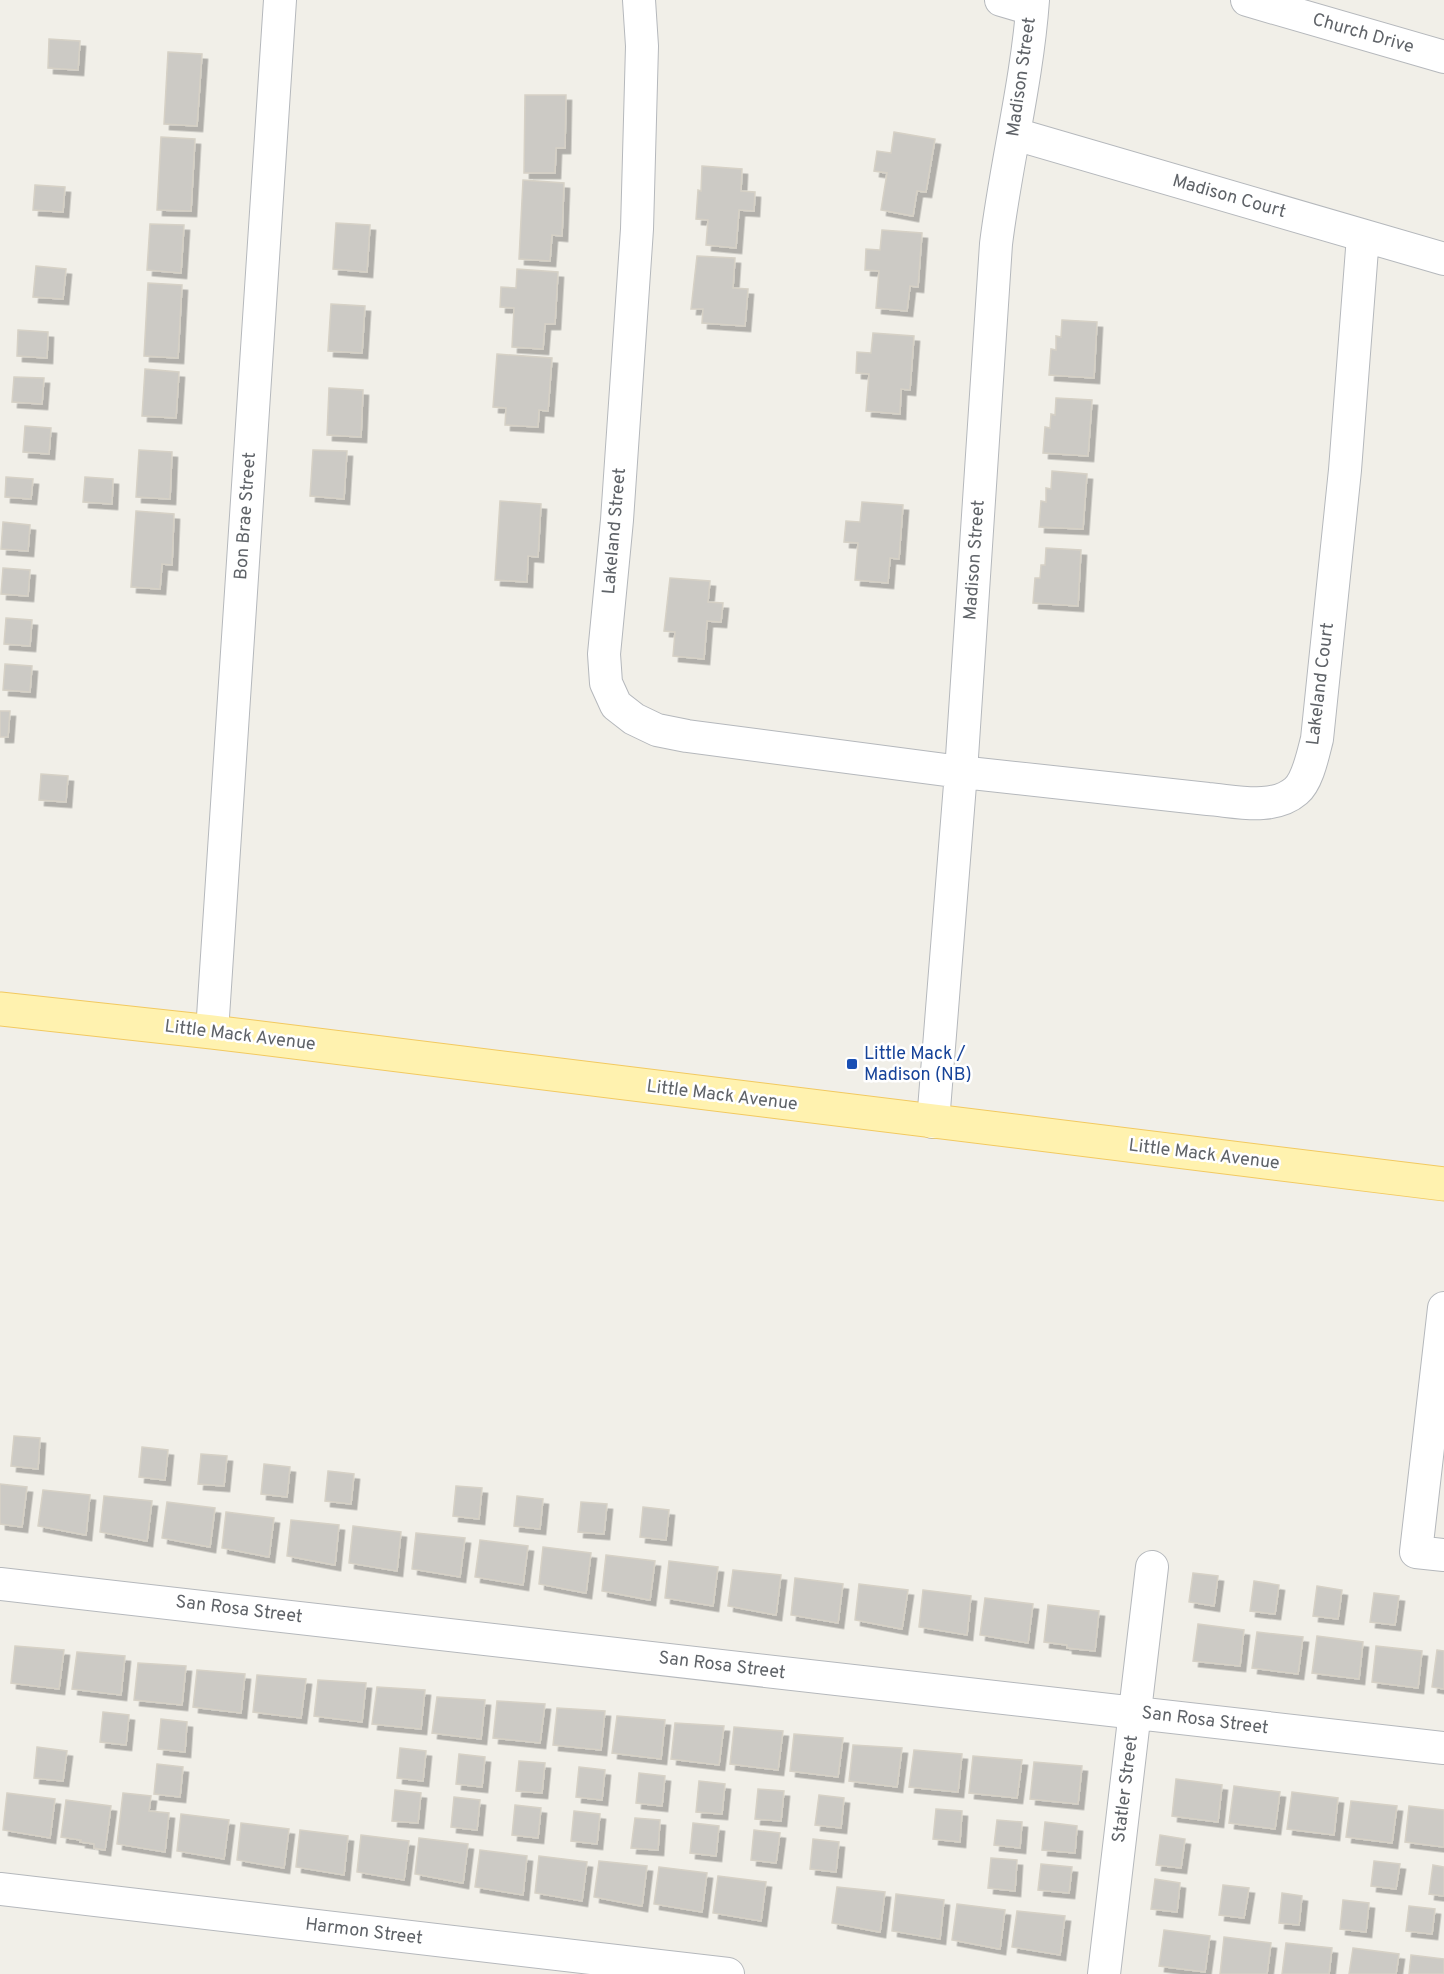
<svg xmlns="http://www.w3.org/2000/svg" width="1444" height="1974" font-family="Overpass,sans-serif">
	<style>
		.building { fill: #cccac5; stroke: #d6d1c6; stroke-width: 1.5; filter: url(#shadow) }
		.lines { fill: none; stroke-linecap: round; stroke-linejoin: round }
		.minor-casing { stroke: #b5b8bc; stroke-width: 34 }
		.major-casing { stroke: #f2c960; stroke-width: 35 }
		.minor { stroke: #fff; stroke-width: 32 }
		.major { stroke: #fff2af; stroke-width: 33 }
		.transit-dot { fill: #1a4fb4; stroke: #fff; stroke-width: 2 }
		.labels { text-anchor: middle; dominant-baseline: central; stroke-width: 5; stroke-linejoin: round; paint-order: stroke }
		.street-label { font-size: 18px; fill: #5f6368; stroke: #fff }
		.transit-label { font-size: 18px; fill: #164399; stroke: #fff; text-anchor: start }
	</style>
	<defs>
		<filter id="shadow"><feDropShadow dx="5.5" dy="5.5" stdDeviation="0" flood-color="#0004"/></filter>
	</defs>
	<rect width="100%" height="100%" fill="#f1efe8"/>
	<path class="building" d="M49 39 80 41 78 70 48 68Z
		M168 52 202 54 197 126 164 124Z
		M525 95H566L565 148H556L555 173H524Z
		M894 132 935 139 926 192 917 191 913 216 881 210 887 173 874 171 877 151 891 153Z
		M161 137 195 139 191 211 157 210Z
		M702 166 742 169 741 191 755 192 754 211 739 210 736 248 706 245 708 220 696 219 698 190 701 191Z
		M523 180 564 183 562 236 552 235 550 261 519 259Z
		M35 185 65 187 63 212 33 210Z
		M336 223 370 225 367 272 333 269Z
		M150 224 184 225 181 273 147 270Z
		M882 230 922 233 918 287 910 286 907 311 876 308 879 271 865 270 866 249 880 250Z
		M697 256 735 258 733 288 748 289 745 326 702 323 703 309H691Z
		M36 266 66 269 63 299 33 297Z
		M517 269 558 272 555 324H545L543 349 512 347 514 308 500 307 501 287 516 288Z
		M148 283 182 285 178 358 144 356Z
		M331 304 365 306 362 353 328 351Z
		M1062 320 1097 322 1094 378 1049 375 1051 349 1056 350V336L1061 337Z
		M18 330 48 332 47 358 17 356Z
		M873 333 914 336 910 390 901 389 900 414 866 411 869 374 856 373 857 352 871 353Z
		M497 354 552 358 548 411 539 410 538 427 505 425 506 408 493 407Z
		M145 369 179 372 176 418 142 416Z
		M14 377 44 378 42 404 12 402Z
		M329 388 363 390 361 437 327 435Z
		M1056 398 1092 400 1088 456 1043 453 1045 427 1050 428 1051 414 1055 415Z
		M25 426 51 428 49 454 23 452Z
		M139 450 172 452 170 499 136 497Z
		M313 450 347 451 344 499 310 496Z
		M1052 471 1087 474 1083 529 1039 527 1041 501 1046 502V488L1051 489Z
		M6 477 33 479 31 499 5 497Z
		M85 477 113 479 112 504 83 502Z
		M500 501 541 504 538 557 528 556 527 582 495 580Z
		M862 502 903 505 899 559 890 558 888 583 855 580 858 543 844 542 846 521 860 522Z
		M136 511 174 514 172 565 162 564 160 589 131 587Z
		M3 522 30 525 28 551 1 549Z
		M1046 548 1081 550 1078 606 1033 603 1035 578H1040L1041 565H1045Z
		M3 568 30 570 28 596 1 594Z
		M670 578 710 581 708 602 723 603 721 622 707 621 704 659 673 656 675 632 664 631Z
		M6 618 32 620 30 646 4 644Z
		M5 664 32 666 30 692 3 690Z
		M0 711H10L8 737H0Z
		M41 774 68 776 66 802 39 800Z
		M14 1436 40 1438 38 1469 11 1466Z
		M142 1447 168 1450 165 1480 139 1477Z
		M201 1454 227 1456 224 1486 198 1484Z
		M264 1464 290 1467 287 1497 261 1494Z
		M328 1471 354 1474 351 1504 325 1501Z
		M0 1484 27 1487 22 1527 0 1524Z
		M456 1486 482 1488 479 1519 453 1516Z
		M43 1490 90 1495 86 1535 38 1526Z
		M104 1496 152 1501 147 1541 100 1532Z
		M517 1496 543 1499 540 1529 514 1526Z
		M167 1502 215 1508 210 1547 162 1538Z
		M581 1502 607 1504 604 1534 578 1532Z
		M643 1507 669 1510 666 1540 640 1537Z
		M226 1512 274 1518 269 1557 222 1548Z
		M291 1520 339 1525 335 1565 287 1556Z
		M353 1526 401 1532 397 1571 349 1563Z
		M416 1533 465 1538 460 1577 412 1569Z
		M480 1540 528 1546 523 1585 475 1577Z
		M543 1547 591 1553 586 1593 539 1584Z
		M606 1555 655 1561 650 1600 602 1591Z
		M669 1561 718 1567 713 1606 665 1598Z
		M733 1570 781 1575 776 1615 728 1606Z
		M1193 1573 1218 1576 1214 1606 1189 1602Z
		M795 1578 843 1584 838 1623 791 1615Z
		M1254 1581 1279 1585 1275 1614 1250 1611Z
		M859 1584 908 1590 902 1629 855 1620Z
		M1317 1586 1342 1590 1338 1619 1313 1616Z
		M923 1590 971 1596 967 1635 919 1627Z
		M1374 1593 1399 1596 1395 1625 1370 1622Z
		M985 1598 1033 1604 1028 1643 980 1635Z
		M1048 1605 1099 1611 1095 1651 1067 1648V1645L1044 1642Z
		M1198 1624 1244 1630 1240 1666 1193 1661Z
		M1257 1632 1303 1637 1298 1674 1252 1668Z
		M1317 1636 1363 1642 1359 1679 1312 1673Z
		M15 1646 64 1650 59 1689 11 1683Z
		M1376 1646 1422 1651 1418 1688 1372 1682Z
		M1437 1650 1444 1651V1689L1432 1687Z
		M77 1652 125 1656 121 1695 72 1689Z
		M138 1663 186 1666 182 1705 134 1700Z
		M197 1670 245 1674 241 1713 193 1707Z
		M257 1675 306 1679 301 1718 253 1712Z
		M318 1680 366 1683 362 1722 314 1716Z
		M377 1687 425 1690 421 1729 372 1724Z
		M437 1697 485 1700 481 1739 432 1733Z
		M497 1701 545 1704 540 1743 493 1738Z
		M557 1708 605 1711 601 1750 553 1745Z
		M103 1712 129 1715 126 1745 100 1742Z
		M617 1716 665 1720 661 1759 612 1753Z
		M161 1719 187 1722 185 1752 158 1749Z
		M675 1723 724 1726 719 1765 671 1759Z
		M734 1727 783 1731 778 1770 730 1764Z
		M794 1734 843 1738 838 1777 790 1771Z
		M853 1745 902 1748 897 1787 849 1781Z
		M37 1747 67 1751 63 1781 34 1778Z
		M400 1748 426 1751 423 1781 397 1778Z
		M914 1750 962 1754 958 1792 909 1787Z
		M459 1754 485 1757 482 1787 456 1784Z
		M973 1756 1022 1760 1017 1798 969 1793Z
		M519 1761 545 1763 542 1793 516 1791Z
		M1034 1762 1082 1766 1078 1804 1030 1799Z
		M157 1764 183 1767 180 1797 154 1794Z
		M579 1767 605 1770 602 1800 576 1797Z
		M639 1773 665 1776 662 1806 636 1803Z
		M1176 1779 1222 1785 1218 1822 1172 1816Z
		M699 1781 725 1784 722 1814 696 1812Z
		M1234 1786 1280 1792 1275 1829 1229 1823Z
		M758 1789 784 1791 781 1821 755 1819Z
		M395 1790 421 1793 418 1823 392 1821Z
		M1292 1792 1338 1798 1334 1835 1287 1829Z
		M7 1793 55 1799 50 1838 3 1830Z
		M123 1793 151 1796 149 1811 169 1813 165 1852 117 1844Z
		M819 1795 844 1798 841 1828 815 1825Z
		M454 1797 480 1800 477 1830 451 1827Z
		M66 1800 111 1806 105 1850 94 1848V1844L80 1842 81 1840 61 1837Z
		M1351 1801 1397 1806 1392 1843 1346 1837Z
		M515 1805 541 1808 538 1838 512 1835Z
		M1409 1806 1444 1810V1847L1405 1842Z
		M936 1809 962 1811 960 1842 933 1839Z
		M574 1811 600 1814 597 1844 571 1841Z
		M181 1814 229 1820 224 1859 177 1851Z
		M635 1818 660 1820 658 1850 631 1848Z
		M997 1820 1022 1822 1020 1848 994 1845Z
		M1045 1822 1077 1826 1075 1853 1042 1850Z
		M241 1823 289 1829 284 1868 237 1860Z
		M693 1823 719 1826 716 1856 690 1853Z
		M300 1830 348 1836 344 1875 296 1867Z
		M754 1830 780 1833 776 1863 751 1860Z
		M361 1835 409 1841 404 1880 357 1872Z
		M1160 1835 1185 1839 1181 1868 1156 1865Z
		M419 1838 468 1844 463 1883 415 1874Z
		M813 1839 839 1842 836 1872 810 1869Z
		M480 1850 527 1856 523 1895 475 1887Z
		M539 1856 587 1862 582 1901 535 1893Z
		M991 1858 1017 1860 1015 1891 988 1888Z
		M599 1861 647 1866 642 1906 594 1897Z
		M1374 1861 1400 1864 1396 1889 1371 1886Z
		M1041 1864 1072 1867 1069 1893 1038 1890Z
		M1433 1865 1444 1867V1896L1429 1894Z
		M659 1867 707 1873 702 1912 654 1904Z
		M718 1876 766 1882 761 1921 713 1913Z
		M1155 1879 1180 1883 1177 1912 1151 1909Z
		M1223 1885 1249 1888 1244 1918 1219 1915Z
		M837 1887 885 1892 880 1932 832 1923Z
		M1282 1893 1302 1896 1299 1925 1279 1923Z
		M896 1894 944 1900 940 1939 892 1931Z
		M1343 1900 1369 1903 1366 1932 1340 1929Z
		M957 1904 1005 1910 1000 1949 952 1940Z
		M1409 1906 1435 1909 1432 1934 1406 1931Z
		M1017 1911 1065 1916 1060 1955 1012 1947Z
		M1164 1930 1210 1936 1205 1972 1159 1966Z
		M1224 1937 1271 1943 1267 1974H1220Z
		M1286 1943 1332 1948 1329 1974H1282Z
		M1353 1948 1399 1954 1396 1974H1349Z
		M1411 1955 1444 1959V1974H1409Z"/>
	<g class="lines">
		<defs>
			<path id="minor" d="M639 0 642 46 637 229 617 520 604 654 606 683 616 705 634 719 657 730 687 736 961 772 1208 799C1235 801 1273 811 1296 791 1308 781 1313 754 1317 739L1345 470 1363 236
				M1001 0 1032 9
				M1247 0 1444 57
				M1015 134 1444 259
				M212 1032 280 0
				M933 1122 961 772 996 244C1006 163 1027 82 1033 0
				M1444 1308 1416 1552 1444 1555
				M0 1584 1444 1748
				M0 1889 728 1974
				M1104 1974 1152 1567"/>
			<path id="major" d="M0 1009 212 1032 1444 1184"/>
		</defs>
		<use href="#minor" class="minor-casing"/>
		<use href="#major" class="major-casing"/>
		<use href="#minor" class="minor"/>
		<use href="#major" class="major"/>
	</g>
	<rect class="transit-dot" x="846" y="1058" width="12" height="12" rx="3"/>
	<g class="labels">
		<g class="street-label">
			<text transform="translate(1363 34) rotate(16)">Church Drive</text>
			<text transform="translate(1022 77) rotate(-82)">Madison Street</text>
			<text transform="translate(1229 197) rotate(16)">Madison Court</text>
			<text transform="translate(246 516) rotate(-86)">Bon Brae Street</text>
			<text transform="translate(615 531) rotate(-85)">Lakeland Street</text>
			<text transform="translate(975 560) rotate(-86)">Madison Street</text>
			<text transform="translate(1321 684) rotate(-83)">Lakeland Court</text>
			<text transform="translate(240 1036) rotate(7)">Little Mack Avenue</text>
			<text transform="translate(722 1096) rotate(7)">Little Mack Avenue</text>
			<text transform="translate(1204 1155) rotate(7)">Little Mack Avenue</text>
			<text transform="translate(239 1610) rotate(7)">San Rosa Street</text>
			<text transform="translate(722 1666) rotate(7)">San Rosa Street</text>
			<text transform="translate(1205 1721) rotate(7)">San Rosa Street</text>
			<text transform="translate(1126 1789) rotate(-83)">Statler Street</text>
			<text transform="translate(364 1932) rotate(7)">Harmon Street</text>
		</g>
		<g class="transit-label">
			<text x="864" y="1054">Little Mack /<tspan x="864" dy="21">Madison (NB)</tspan></text>
		</g>
	</g>
</svg>
